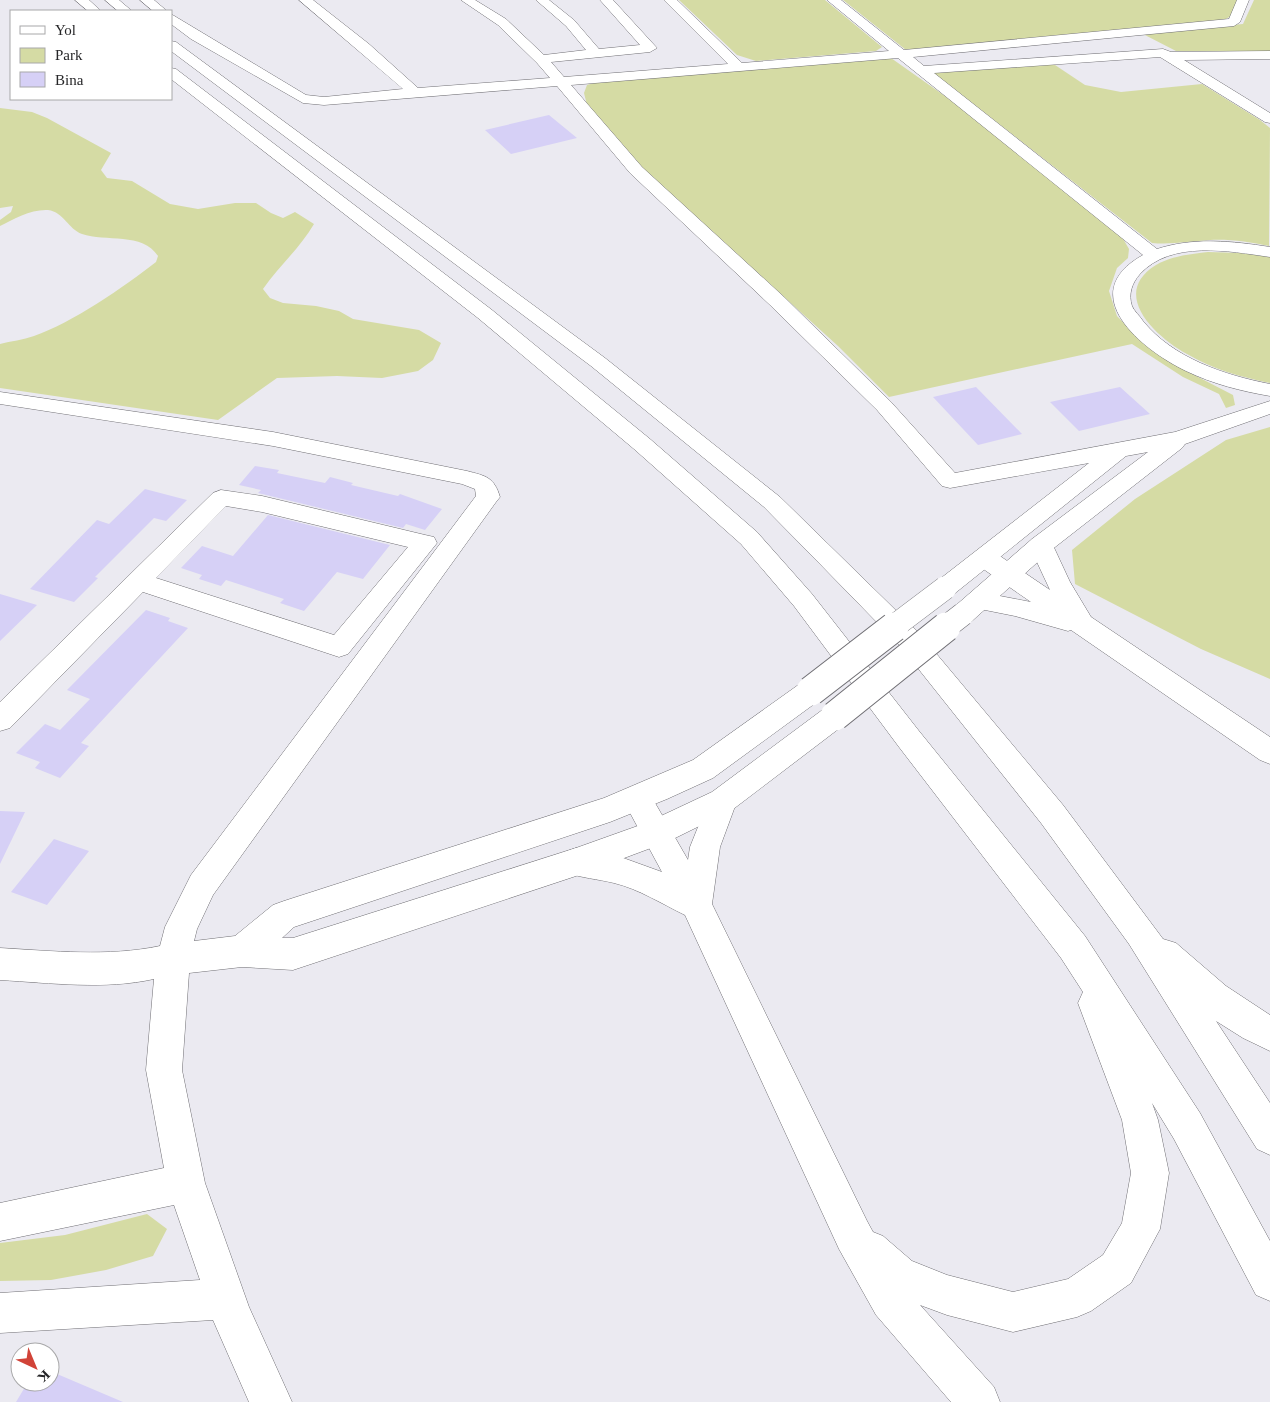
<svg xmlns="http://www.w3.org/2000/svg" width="1270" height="1402" font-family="'Times New Roman',serif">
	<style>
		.green { fill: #d5dba4 }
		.building { fill: #d6d0f6 }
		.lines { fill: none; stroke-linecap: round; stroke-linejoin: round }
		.minor-casing { stroke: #706f74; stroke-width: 1 }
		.highway-casing { stroke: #706f74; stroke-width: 1 }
		.minor { fill: #fff; fill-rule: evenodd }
		.highway { fill: #fff; fill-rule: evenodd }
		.minor-bridge-far1-casing { stroke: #706f74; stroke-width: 24; stroke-linecap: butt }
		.minor-bridge-casing { stroke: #706f74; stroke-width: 31; stroke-linecap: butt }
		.minor-bridge-far1 { stroke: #fff; stroke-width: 23 }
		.minor-bridge { stroke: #fff; stroke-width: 29 }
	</style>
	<rect width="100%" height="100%" fill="#ebeaf1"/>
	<path class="green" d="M679 0H825L882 47 876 51 756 61 737 55Z
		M843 0H1238L1231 16 1224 20 906 50Z
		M1254 0H1270V51H1176L1141 33 1243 24Z
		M891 58 959 106 1122 237 1129 249 1128 258 1117 268 1109 291 1117 316 1142 342 1169 362 1233 395 1235 405 1226 408 1219 394 1183 377 1132 344 889 397 838 346 644 170 587 105 584 93 587 85 596 82Z
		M1052 63 1085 85 1121 92 1202 84 1260 120 1270 128 1269 246C1250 242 1230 239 1210 240 1191 241 1171 245 1152 243L932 72Z
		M0 108 32 112 47 118 111 153 101 170 107 178 132 181 170 204 198 209 235 203H256L271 213 283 218 295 212 314 224C300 248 279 266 263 289L270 298 283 303 316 306 339 311 353 319 419 330 441 343 433 360 418 371 382 378 337 376 277 378 218 420 0 388V344C11 341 23 340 34 336 72 323 124 287 156 262L158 256C143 232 105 242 82 234 68 229 64 212 48 210 31 209 14 219 0 226V220L11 212 13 206 0 208Z
		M1208 252 1241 253 1270 257V383C1241 377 1212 369 1187 354 1156 337 1109 294 1156 265 1171 256 1191 254 1208 252Z
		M1270 427V679L1201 649 1075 584 1072 550 1135 499 1226 440Z
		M147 1214 167 1229 153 1256 106 1270 51 1280 0 1281V1243L65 1235Z"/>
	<path class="building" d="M549 115 577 138 511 154 485 130Z
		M976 387 1022 434 978 445 933 397Z
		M1120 387 1150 414 1079 431 1050 402Z
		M255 466 279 470 277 473 325 483 330 477 353 483 351 485 398 496 400 494 442 509 425 530 406 524 403 528 258 493 261 490 239 485Z
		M145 489 187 500 166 521 154 518 95 577 98 578 74 602 30 589 97 520 109 524Z
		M268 515 390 545 363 579 337 572 304 611 280 603 284 599 226 580 221 586 199 579 202 575 181 568 202 546 233 556Z
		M0 594 37 605 0 641Z
		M146 610 170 618 168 621 188 628 81 743 89 746 60 778 35 768 40 762 16 753 45 724 60 730 90 699 67 690Z
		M0 811 25 812 0 864Z
		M54 839 89 851 47 905 11 892Z
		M50 1371 123 1402H16L28 1382H50Z"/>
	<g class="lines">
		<defs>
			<path id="minor" d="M140 0H154L167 11H153Z
				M299 0H313L369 44 418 88 550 78 537 63 498 25 461 0H475L506 19 544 55 586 50 566 26 536 0H549L574 20 599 49 640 45 600 0H613L657 48 650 52 551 62 564 77 728 64 664 0H677L742 63 889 51 827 0H841L904 50 1229 19 1237 0H1249L1240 22 1234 26 913 57 924 66 1163 49 1171 52 1270 51V59L1184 60 1270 113V123L1265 122 1160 57 934 73 1157 249C1194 237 1232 241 1270 247V257C1229 251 1171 240 1140 274 1132 283 1128 294 1132 306 1134 311 1140 316 1143 321 1173 358 1224 375 1270 384V396C1241 391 1213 384 1186 371 1142 350 1073 294 1143 255L898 58 571 85 642 167 784 297 891 402 955 473 1175 432 1270 401V414L1185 444 1182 448 1050 551 972 621 963 623 954 621 950 614 954 607 1032 539 1148 452 1126 456 954 594 945 597 936 594 932 588 936 582 1089 463 950 488 942 486 877 410 770 305 630 173 557 86 324 105 303 103 191 39 171 24V14L306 95 324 97 403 89Z
				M0 392 273 432 467 471C486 476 494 477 500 497L496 502 213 895 197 929 194 941 235 936 273 905 284 901 604 798 693 760 801 683 811 680 821 683 825 691 821 699 713 778 667 799 610 822 294 927 282 938H293L576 848 646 823 712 792 825 708 835 705 845 708 849 716 845 724 732 810 667 842 576 876 293 970 242 967 189 973 182 1070 205 1183 249 1307 292 1402H249L213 1320 0 1333V1293L200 1280 174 1205 0 1241V1203L164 1168 146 1070 154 979C105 990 51 983 0 980V948C53 951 108 957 160 946L165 927 191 875 476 496 475 489 462 484 273 446 0 404Z
				M221 490 262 496 425 535 434 537 437 543 348 654 339 657 143 592 10 728 0 731V702L213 493ZM226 506 262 512 408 547 334 635 156 578Z"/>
			<path id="highway" d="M75 0H89L101 11H88Z
				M105 0H119L132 11H118Z
				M171 41 176 42 605 358 780 497 919 633 1063 805 1163 939 1176 943 1226 986 1270 1015V1051L1243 1038 1216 1021 1270 1103V1155L1257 1149 1129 944 1041 823 901 647 821 565 764 507 591 366 171 51Z
				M171 68 176 69 492 310 650 439 757 532 812 594 919 731 1085 936 1200 1113 1270 1241V1301L1256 1295 1174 1139 1152 1103 1158 1120 1169 1173 1160 1229 1131 1283 1091 1311 1077 1317 1013 1332 947 1315 920 1305 994 1387 1000 1402H951L876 1315 839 1249 685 915C662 904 639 889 614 883 598 879 581 878 565 872L560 862 565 852 576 848 615 855 662 872 622 798 627 789 637 785 647 789 688 860 690 847 712 792 722 788 732 792 737 801 720 847 712 904 867 1221 873 1232 883 1236 912 1261 947 1275 1013 1292 1068 1279 1103 1255 1122 1223 1131 1173 1122 1120 1078 1003 1083 992 1061 958 899 747 794 606 741 544 634 449 478 318 171 79Z
				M1041 537 1050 539 1070 582 1091 617 1270 737V764L1260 760 1071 630 1068 631 1015 616 970 607 966 601 970 595 979 592 1031 602 976 564 973 558 976 552 985 549 994 552 1050 590 1029 545 1032 539Z"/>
		</defs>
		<use href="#minor" class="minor-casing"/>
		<use href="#highway" class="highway-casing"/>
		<use href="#minor" class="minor"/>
		<use href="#highway" class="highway"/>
		<defs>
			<path id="minor-bridge-far1" d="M892 628 945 588
				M945 628 963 614"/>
			<path id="minor-bridge" d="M811 691 894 627
				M835 716 946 627"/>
		</defs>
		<use href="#minor-bridge-far1" class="minor-bridge-far1-casing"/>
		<use href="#minor-bridge" class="minor-bridge-casing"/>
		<use href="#minor-bridge-far1" class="minor-bridge-far1"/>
		<use href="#minor-bridge" class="minor-bridge"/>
	</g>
	<rect x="10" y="10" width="162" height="90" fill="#ffffff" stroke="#a8a8a9"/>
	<rect x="20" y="26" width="25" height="8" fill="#ffffff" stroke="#a8a8a9"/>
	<text x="55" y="35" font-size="15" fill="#262628">Yol</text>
	<rect x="20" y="48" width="25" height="15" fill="#d5dba4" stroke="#a8a8a9"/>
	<text x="55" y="60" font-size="15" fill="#262628">Park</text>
	<rect x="20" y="72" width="25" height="15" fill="#d6d0f6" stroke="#a8a8a9"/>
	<text x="55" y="85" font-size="15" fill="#262628">Bina</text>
	<g transform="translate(35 1367) rotate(136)"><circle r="24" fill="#ffffff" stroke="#a8a8a9"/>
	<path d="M0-4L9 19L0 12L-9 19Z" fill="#d14338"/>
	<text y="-8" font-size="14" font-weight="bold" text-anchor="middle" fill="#262628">K</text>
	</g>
</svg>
